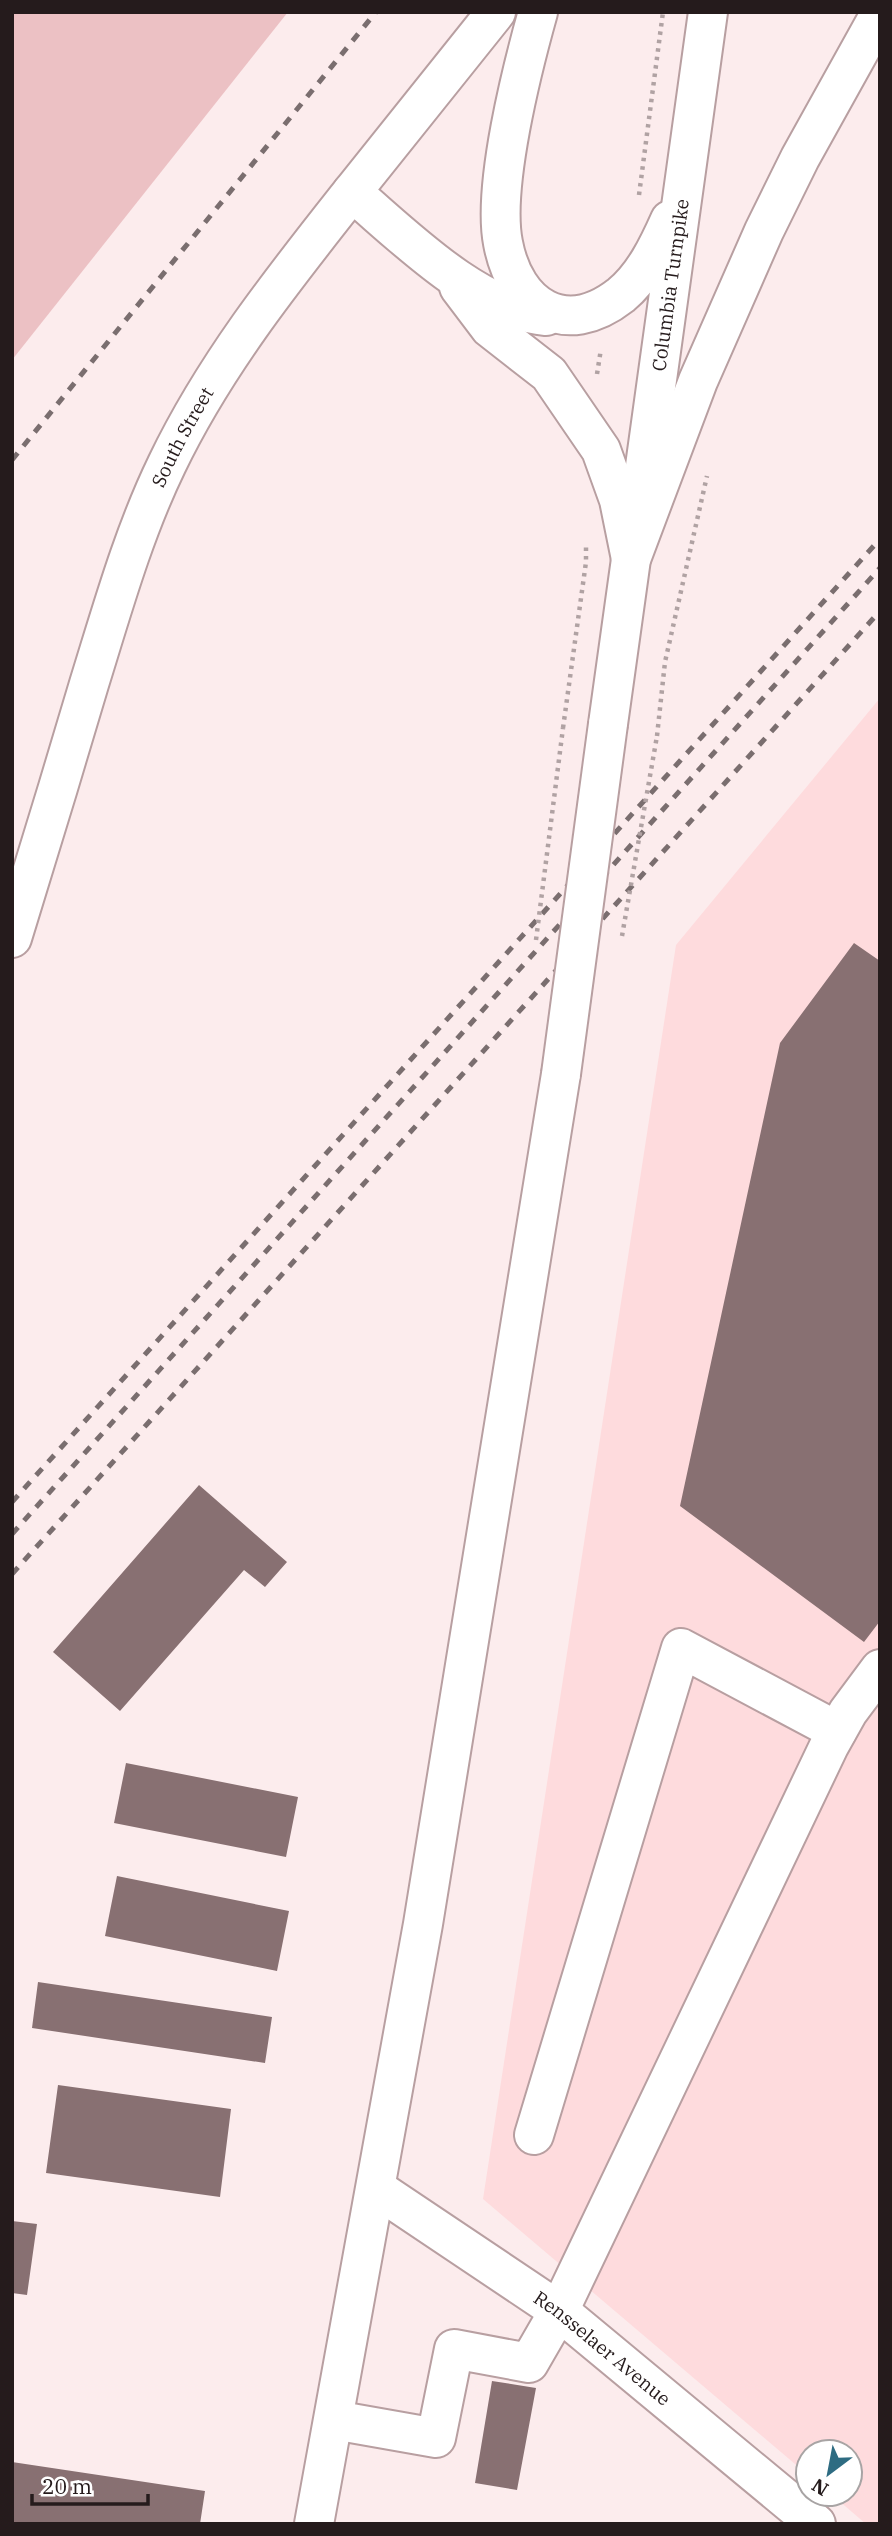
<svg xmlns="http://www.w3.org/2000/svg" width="892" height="2536" font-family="'IBM Plex Serif',serif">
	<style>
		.built { fill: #fedbdd }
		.green { fill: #ecc1c4 }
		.building { fill: #887072 }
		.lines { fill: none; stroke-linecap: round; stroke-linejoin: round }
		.minor-casing { stroke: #b89fa1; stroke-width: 42 }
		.major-casing { stroke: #b89fa1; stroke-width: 42 }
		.path { stroke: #b0a2a3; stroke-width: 4.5; stroke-dasharray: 3.5 5; stroke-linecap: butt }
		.minor { stroke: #fff; stroke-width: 38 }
		.major { stroke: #fff; stroke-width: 38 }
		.rail { stroke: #7a6e6f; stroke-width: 5; stroke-dasharray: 9 9; stroke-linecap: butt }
		.major-bridge-casing { stroke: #b89fa1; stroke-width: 42; stroke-linecap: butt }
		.path-bridge { stroke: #b0a2a3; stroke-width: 4.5; stroke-dasharray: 3.5 5; stroke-linecap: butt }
		.major-bridge { stroke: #fff; stroke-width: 38 }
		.labels { text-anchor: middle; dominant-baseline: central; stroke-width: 6; stroke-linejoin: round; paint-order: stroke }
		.street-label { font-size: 19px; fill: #251b1c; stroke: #fff }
	</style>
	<rect width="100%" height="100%" fill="#fceced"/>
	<path class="built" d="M880 698V2524H866L831 2494H850V2452H808V2475L483 2199 676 945Z"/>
	<path class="green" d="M12 12H288L12 360Z"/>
	<path class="building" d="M854 943 880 961V1621L864 1642 680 1506 780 1043Z
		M199 1485 287 1562 265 1587 244 1570 120 1711 53 1652Z
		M126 1763 298 1797 286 1857 114 1823Z
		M117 1876 289 1911 277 1971 105 1936Z
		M38 1982 272 2017 265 2063 32 2028Z
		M58 2085 231 2109 220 2197 46 2173Z
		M12 2221 37 2224 27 2295 12 2293Z
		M492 2381 536 2388 517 2490 475 2483Z
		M12 2462 205 2491 200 2524H12Z"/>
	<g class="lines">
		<defs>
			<g id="minor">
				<path id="s1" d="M12 938C38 853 64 769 89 684 112 610 133 534 167 464 215 364 284 278 352 192"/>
				<path d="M534 2135 681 1648 837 1731"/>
				<path id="s2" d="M377 2189 559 2311 816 2524"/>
				<path d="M334 2420 436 2438 454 2349 529 2363 559 2311 829 1746 848 1712 880 1669"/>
			</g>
			<g id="major">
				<path d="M496 12 352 192C404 236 475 309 546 316"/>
				<path d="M538 12C522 69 492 187 503 243 515 307 565 339 621 295 644 276 658 247 670 220"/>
				<path d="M459 287 490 328 549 374 601 450 619 500 631 559"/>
				<path id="s3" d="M642 488 708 12"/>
				<path d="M608 724 631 559 698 381 764 231 800 158 880 14"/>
				<path d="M314 2524 423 1924 561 1074"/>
			</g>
		</defs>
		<use href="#minor" class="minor-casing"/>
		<use href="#major" class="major-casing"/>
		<path class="path" d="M639 195 663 12
			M597 374 601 349
			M563 728 586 562V545
			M657 736 665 662 707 476"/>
		<use href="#minor" class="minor"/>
		<use href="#major" class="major"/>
		<path class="rail" d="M12 460 376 12
			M12 1502 880 539
			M12 1534 880 568
			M12 1574 880 611"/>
		<defs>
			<path id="major-bridge" d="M561 1074 608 724"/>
		</defs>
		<use href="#major-bridge" class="major-bridge-casing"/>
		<path class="path-bridge" d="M622 936 657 736
			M536 940 563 728"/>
		<use href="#major-bridge" class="major-bridge"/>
	</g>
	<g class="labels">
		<g class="street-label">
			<text stroke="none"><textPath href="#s3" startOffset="205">Columbia Turnpike</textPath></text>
			<text stroke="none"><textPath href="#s1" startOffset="530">South Street</textPath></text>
			<text stroke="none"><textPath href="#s2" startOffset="276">Rensselaer Avenue</textPath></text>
		</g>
	</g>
	<rect width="892" height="2536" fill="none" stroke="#251b1c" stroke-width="28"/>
	<g transform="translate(829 2473) rotate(212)"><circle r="33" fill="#ffffff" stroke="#a8a4a4" stroke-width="2"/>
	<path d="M0-5L12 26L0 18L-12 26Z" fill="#2e6c82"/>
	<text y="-10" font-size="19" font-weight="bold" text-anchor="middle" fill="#251b1c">N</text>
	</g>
	<path d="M32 2494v10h116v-10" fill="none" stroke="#251b1c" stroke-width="3.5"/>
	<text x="42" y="2494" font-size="21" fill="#251b1c" stroke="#ffffff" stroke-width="5" paint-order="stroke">20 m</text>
</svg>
